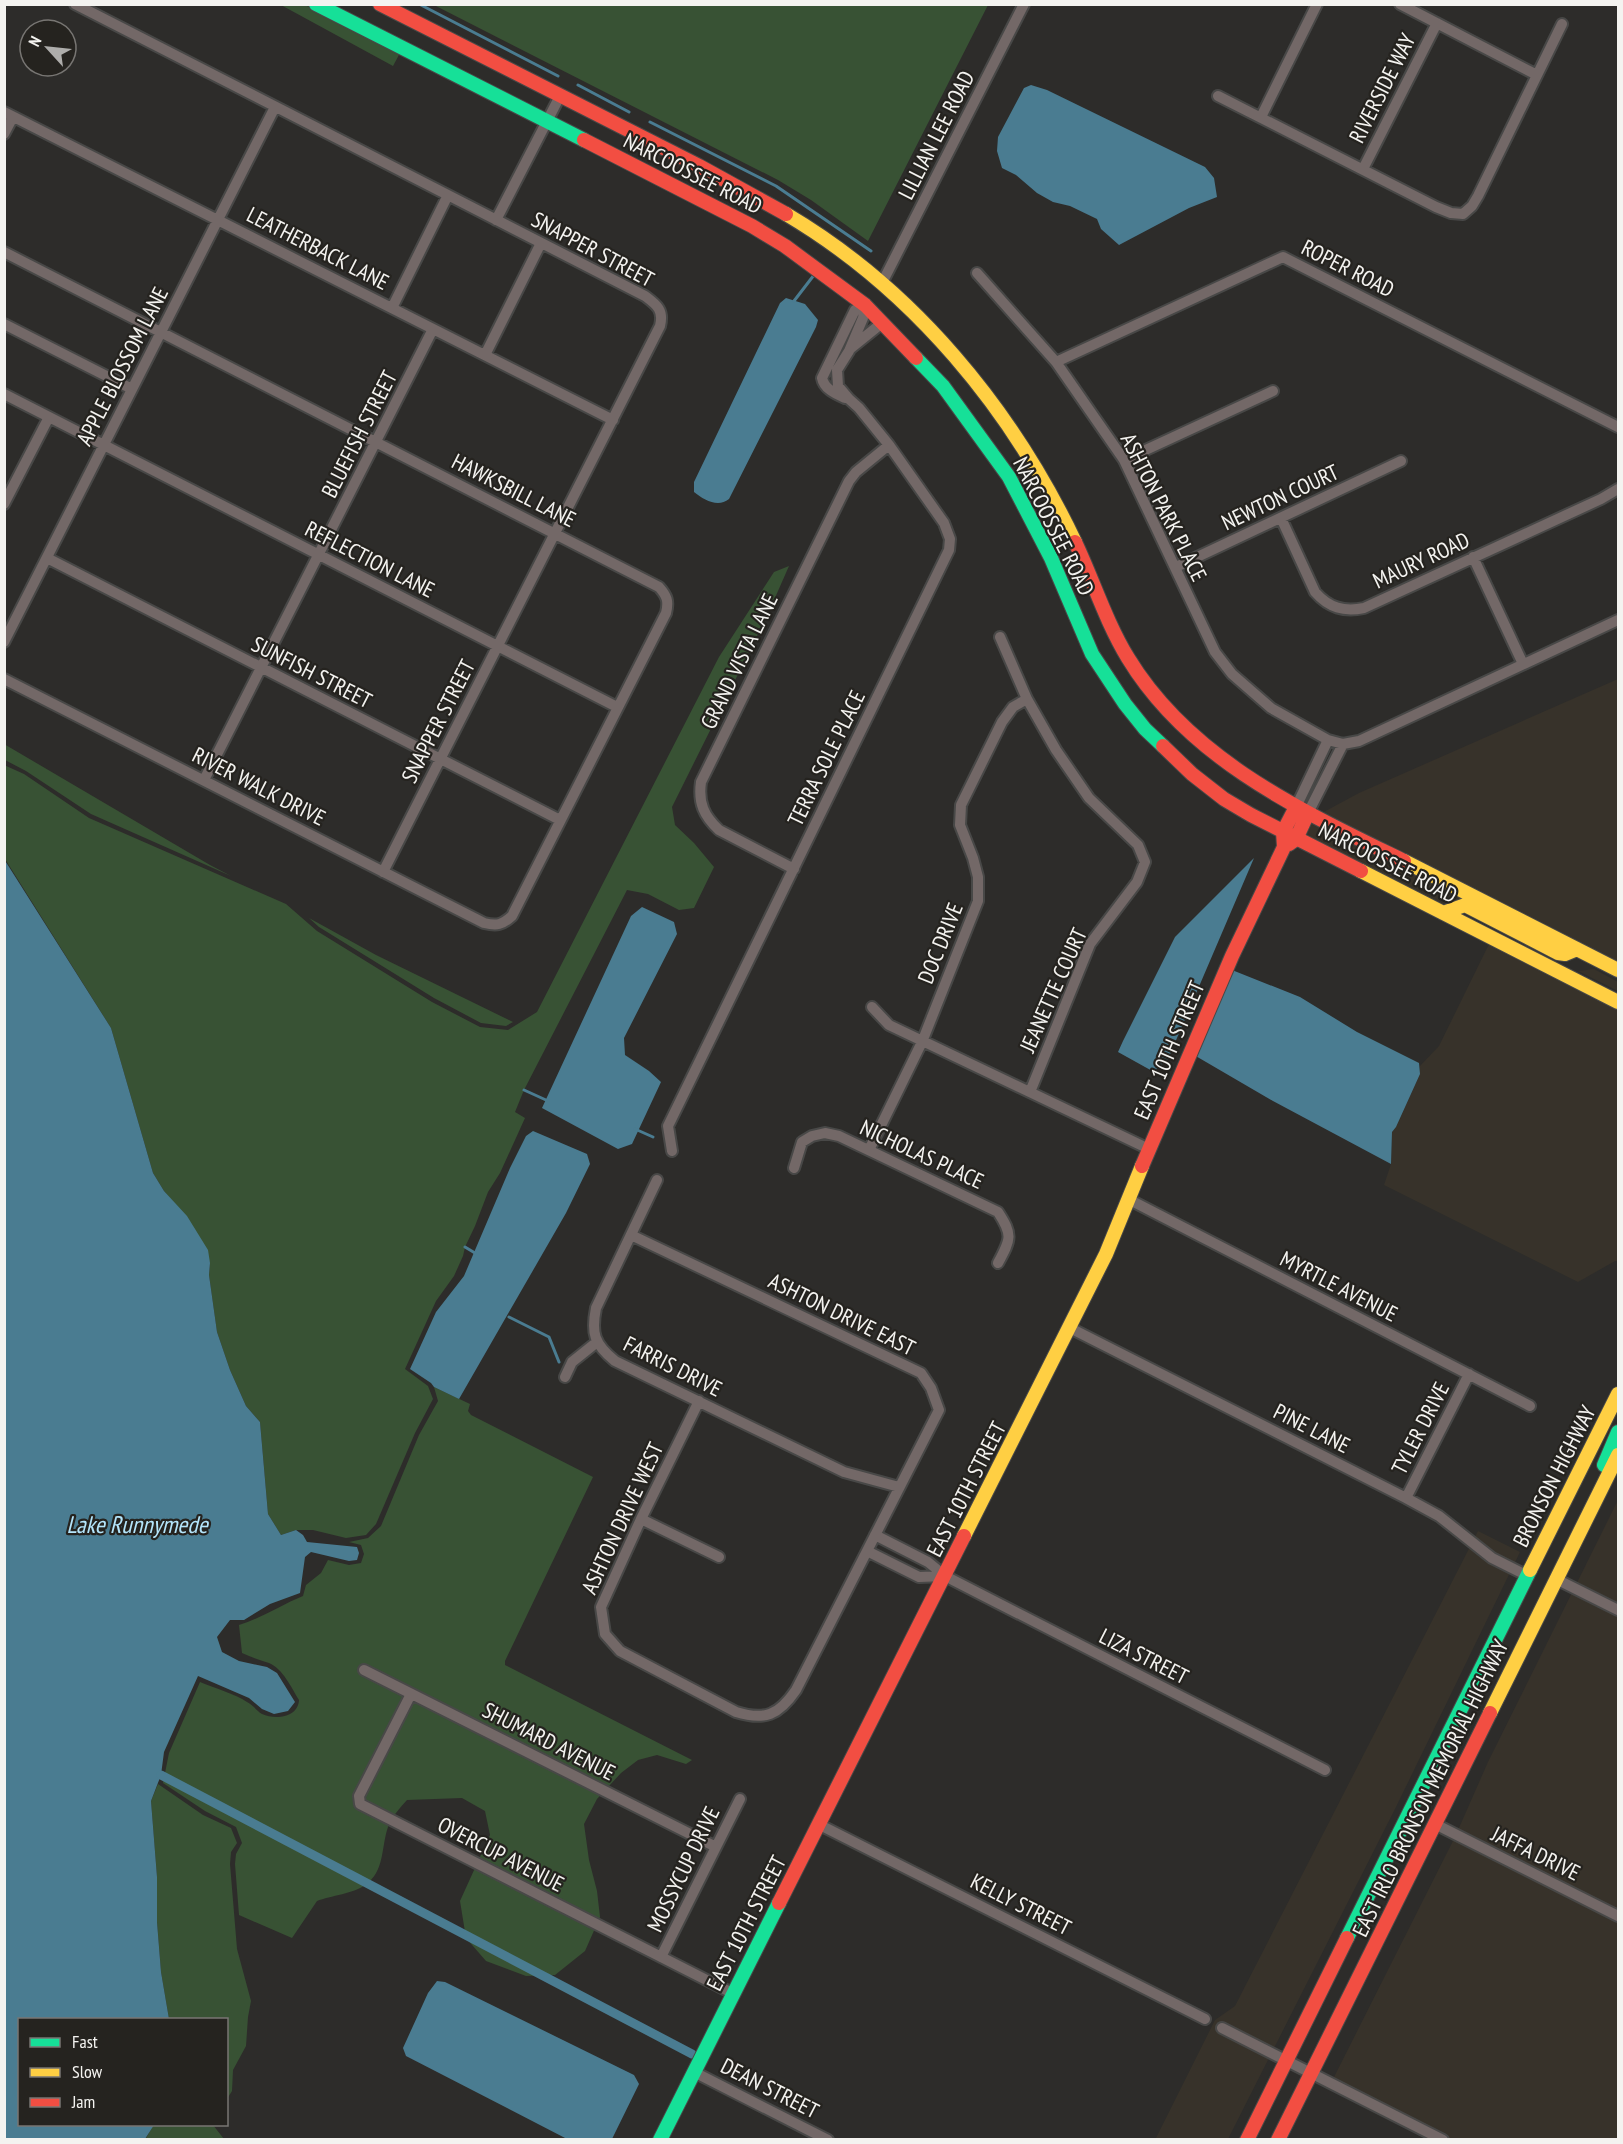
<svg xmlns="http://www.w3.org/2000/svg" width="1623" height="2144" font-family="'PT Sans Narrow',sans-serif">
	<style>
		.built { fill: #37322a }
		.green { fill: #385234 }
		.water { fill: #4a7c91 }
		.lines { fill: none; stroke-linecap: round; stroke-linejoin: round }
		.stream { stroke: #4a7c91; stroke-width: 3 }
		.canal { stroke: #4a7c91; stroke-width: 9 }
		.street-casing { stroke: #484847; stroke-width: 14 }
		.fast-casing { stroke: #484847; stroke-width: 16 }
		.slow-casing { stroke: #484847; stroke-width: 16 }
		.jam-casing { stroke: #484847; stroke-width: 16 }
		.street { stroke: #736867; stroke-width: 10 }
		.fast { stroke: #16e098; stroke-width: 14 }
		.slow { stroke: #ffcf43; stroke-width: 14 }
		.jam { stroke: #f24e42; stroke-width: 14 }
		.labels { text-anchor: middle; dominant-baseline: central; stroke-width: 4.5; stroke-linejoin: round; paint-order: stroke }
		.street-label { font-size: 22px; fill: #f4f3f0; stroke: #25231f }
		.water-label { font-size: 24px; font-style: italic; fill: #b4e5fb; stroke: #25231f }
	</style>
	<rect width="100%" height="100%" fill="#2d2c2a"/>
	<path class="built" d="M1618 679V965L1320 814 1359 793Z
		M1311 820 1568 950 1462 910 1446 906 1303 837Z
		M1490 942 1618 1008V1261H1615L1578 1282 1384 1185 1391 1164 1392 1132 1396 1127 1420 1074V1066L1439 1046Z
		M1594 969 1618 982V991L1578 971Z
		M1618 1500V2139H1452L1329 2087 1455 1837 1488 1762Z
		M1478 1531 1520 1552 1396 1807 1228 2139 1155 2140 1215 2020 1235 2006Z"/>
	<path class="green" d="M281 5H305L400 53 393 66Z
		M434 5H988L868 241 811 200 778 180Z
		M789 566 767 616 672 807 675 825 694 843 714 867 694 908 679 910 648 894 627 890 524 1090 515 1112 525 1118 500 1173 488 1192 475 1226 465 1247 463 1256 454 1276 436 1301 405 1369 428 1386 433 1399 415 1433 376 1524 366 1535 346 1538 313 1530H296L281 1535 268 1514 260 1422 246 1406 230 1370 217 1332 209 1275 210 1263 176 1205 164 1191 153 1173 111 1028 5 859 4 765 24 774 89 818 286 904 317 931 432 1002 480 1027 508 1030 537 1012 719 657 774 572Z
		M4 744 210 865 231 876 91 814 26 771 5 760Z
		M309 918 376 955 513 1022 506 1026 481 1023 434 998 319 927Z
		M434 1387 470 1404 468 1411 471 1415 593 1477 505 1661V1665L692 1760 686 1764 657 1755 638 1760 621 1773 597 1799 584 1824 589 1860 597 1891 600 1917 585 1951 555 1975 526 1976 486 1961 466 1938 460 1901 490 1835 485 1811 462 1798 407 1800C400 1808 392 1816 388 1827 381 1847 385 1872 365 1885 355 1893 330 1896 317 1901L292 1938 239 1915 235 1864 236 1854 242 1843 236 1827 205 1811 163 1783 169 1753 200 1682C214 1688 235 1694 247 1702 253 1705 257 1711 262 1714 275 1720 298 1718 299 1700 291 1687 283 1669 269 1663 259 1660 251 1657 242 1653L239 1625C262 1618 281 1605 303 1596L306 1585 321 1573 328 1560 349 1565 361 1563 364 1554 361 1545 349 1542 368 1538 381 1526 419 1435 438 1401Z
		M158 1784 203 1815 231 1828 237 1843 231 1852 230 1864 237 1949 251 2001 248 2017 246 2046 233 2070 232 2091 227 2099 226 2020 169 2019 161 1972 157 1922V1877L151 1801Z
		M154 2124 213 2125 224 2139 145 2140Z"/>
	<path class="water" d="M1031 85 1047 90 1205 167 1214 178 1217 197 1189 208 1119 245 1101 229 1097 219 1070 206 1053 202 1037 193 1016 175 1002 168 997 151 998 137 1024 88Z
		M786 298 805 304 818 320 816 327 729 499C718 508 704 500 694 492V482L780 303Z
		M1254 858 1168 1059 1154 1072 1118 1052 1123 1041 1175 937Z
		M4 859 111 1028 153 1173 164 1191 187 1216 208 1250 210 1263 209 1275 217 1332 230 1370 246 1406 260 1422 268 1514 281 1535 296 1530 303 1535 307 1542 357 1547 359 1553 357 1560 349 1561 311 1552 305 1557 300 1593 270 1604 244 1620H230L217 1637 222 1652 239 1661 267 1667 277 1673 295 1702 288 1711 274 1714 262 1709 249 1698 198 1676 164 1752 161 1775 151 1801 157 1877V1922L161 1972 169 2019 20 2020V2124L154 2125 145 2139H5Z
		M642 907 674 922 677 934 624 1038 625 1055 649 1071 661 1082 632 1144 618 1149 542 1108 631 916Z
		M1232 970 1300 997 1357 1032 1419 1063 1420 1074 1396 1127 1392 1132 1391 1164 1273 1101 1194 1055Z
		M533 1131 587 1154 590 1164 566 1213 459 1399 434 1387 431 1383 410 1369 436 1312 464 1276 510 1168 526 1136Z
		M437 1981 445 1982 634 2075 639 2084 612 2139H567L406 2056 403 2048 428 1993Z"/>
	<g class="lines">
		<path class="stream" d="M419 4 558 76
			M578 85 629 112
			M650 122 776 186 871 251
			M794 301 814 275
			M524 1090 546 1100
			M635 1129 653 1137
			M465 1247 475 1253
			M509 1317 549 1337 559 1362"/>
		<path class="canal" d="M161 1775 692 2054"/>
		<defs>
			<path id="street" d="M75 4 645 296C657 305 664 310 660 326L383 872
				M1400 4 1537 75
				M1218 96 1436 207 1451 213 1463 214 1472 206 1478 196 1562 24
				M4 112 613 420
				M1261 117 1317 4
				M4 134 13 117
				M1363 169 1437 23
				M496 220 560 96
				M4 252 659 587C667 596 669 601 666 613L512 916C502 925 497 926 484 923L4 679
				M977 273 1056 362 1124 460 1215 652 1232 674 1271 708 1328 740 1343 744 1359 741 1618 620
				M882 283 1024 4
				M392 308 448 195
				M4 324 132 389
				M851 348 882 323
				M485 355 541 243
				M1056 362 1283 257 1618 427
				M4 394 617 707
				M845 398C836 394 824 389 822 378L855 310 865 305
				M1124 460 1273 391
				M4 504 49 417
				M1281 518 1315 592C1329 608 1344 612 1364 608L1601 499 1618 489
				M1473 557 1523 664
				M47 558 560 820
				M1176 567 1401 461
				M1000 637 1027 699 1056 750 1089 798 1138 845 1145 862 1137 882 1090 944 1030 1092
				M4 642 275 107
				M204 780 433 329
				M1296 807 1328 740
				M1308 813 1343 744
				M794 869 719 830C704 816 698 803 701 782L849 481 856 472 889 445
				M872 1007 889 1025 1149 1149
				M869 1150 922 1042 978 901V877L973 858 960 825 961 805 1002 722 1013 707 1027 699
				M672 1151 668 1126 949 550 950 539 944 523 889 445 859 408 849 399 838 386 837 370 849 351 863 318 865 305
				M794 1168 802 1142 812 1136 825 1133 839 1136 998 1212C1013 1235 1011 1239 998 1263
				M657 1180 596 1308C591 1333 594 1344 615 1361L844 1472 899 1487
				M1130 1200 1530 1406
				M631 1235 921 1373 931 1388 939 1410 796 1690C779 1715 765 1721 736 1712L620 1651 605 1634 601 1607 641 1519 699 1401
				M1070 1328 1406 1498 1439 1516 1492 1558 1528 1576
				M565 1377 572 1362 597 1342
				M1406 1498 1469 1374
				M641 1519 719 1557
				M875 1535 928 1562 945 1576 1325 1770
				M867 1551 919 1577 945 1576
				M1556 1579 1618 1610
				M364 1670 716 1847
				M411 1694 359 1796 360 1804 734 1994
				M1435 1824 1618 1916
				M820 1825 1205 2019
				M661 1957 740 1799
				M1222 2028 1443 2140
				M694 2072 828 2140"/>
			<path id="fast" d="M316 4 584 140
				M916 358 943 386 1009 477 1051 558 1092 654 1125 704 1145 729 1163 746
				M1604 1465 1618 1432
				M1347 1938 1530 1570
				M660 2140 779 1903"/>
			<path id="slow" d="M786 214C913 289 1012 409 1075 542
				M1404 861 1618 970
				M1361 871 1618 1002
				M1443 913 1465 905 1558 953 1565 954 1577 949
				M964 1536 1106 1254 1142 1166
				M1530 1570 1618 1394
				M1490 1713 1618 1455"/>
			<path id="jam" d="M380 4 699 166 786 214
				M584 140 752 226 785 246 865 305 916 358
				M1075 542C1093 580 1106 622 1128 658 1190 760 1302 811 1404 861
				M1163 746 1192 774 1224 799 1251 815 1361 871
				M1289 844 1296 839 1308 813
				M1142 1166 1232 956 1284 847 1283 832 1296 807
				M779 1903 964 1536
				M1247 2140 1347 1938
				M1278 2140 1490 1713"/>
		</defs>
		<use href="#street" class="street-casing"/>
		<use href="#fast" class="fast-casing"/>
		<use href="#slow" class="slow-casing"/>
		<use href="#jam" class="jam-casing"/>
		<use href="#street" class="street"/>
		<use href="#fast" class="fast"/>
		<use href="#slow" class="slow"/>
		<use href="#jam" class="jam"/>
	</g>
	<g class="labels">
		<g class="street-label">
			<text transform="translate(1382 88) rotate(-63)">RIVERSIDE WAY</text>
			<text transform="translate(936 135) rotate(-63)">LILLIAN LEE ROAD</text>
			<text transform="translate(693 173) rotate(27)">NARCOOSSEE ROAD</text>
			<text transform="translate(318 248) rotate(27)">LEATHERBACK LANE</text>
			<text transform="translate(593 249) rotate(28)">SNAPPER STREET</text>
			<text transform="translate(1348 268) rotate(27)">ROPER ROAD</text>
			<text transform="translate(122 366) rotate(-63)">APPLE BLOSSOM LANE</text>
			<text transform="translate(359 434) rotate(-63)">BLUEFISH STREET</text>
			<text transform="translate(514 490) rotate(27)">HAWKSBILL LANE</text>
			<text transform="translate(1280 497) rotate(-25)">NEWTON COURT</text>
			<text transform="translate(1164 507) rotate(63)">ASHTON PARK PLACE</text>
			<text transform="translate(1054 526) rotate(63)">NARCOOSSEE ROAD</text>
			<text transform="translate(370 559) rotate(27)">REFLECTION LANE</text>
			<text transform="translate(1421 560) rotate(-25)">MAURY ROAD</text>
			<text transform="translate(739 661) rotate(-64)">GRAND VISTA LANE</text>
			<text transform="translate(312 672) rotate(27)">SUNFISH STREET</text>
			<text transform="translate(438 721) rotate(-63)">SNAPPER STREET</text>
			<text transform="translate(826 758) rotate(-64)">TERRA SOLE PLACE</text>
			<text transform="translate(259 786) rotate(27)">RIVER WALK DRIVE</text>
			<text transform="translate(1388 862) rotate(27)">NARCOOSSEE ROAD</text>
			<text transform="translate(940 943) rotate(-68)">DOC DRIVE</text>
			<text transform="translate(1053 990) rotate(-66)">JEANETTE COURT</text>
			<text transform="translate(1169 1050) rotate(-67)">EAST 10TH STREET</text>
			<text transform="translate(922 1154) rotate(25)">NICHOLAS PLACE</text>
			<text transform="translate(1339 1286) rotate(27)">MYRTLE AVENUE</text>
			<text transform="translate(842 1314) rotate(26)">ASHTON DRIVE EAST</text>
			<text transform="translate(673 1366) rotate(27)">FARRIS DRIVE</text>
			<text transform="translate(1312 1428) rotate(27)">PINE LANE</text>
			<text transform="translate(1420 1428) rotate(-63)">TYLER DRIVE</text>
			<text transform="translate(1554 1476) rotate(-63)">BRONSON HIGHWAY</text>
			<text transform="translate(966 1489) rotate(-63)">EAST 10TH STREET</text>
			<text transform="translate(622 1518) rotate(-65)">ASHTON DRIVE WEST</text>
			<text transform="translate(1144 1656) rotate(27)">LIZA STREET</text>
			<text transform="translate(549 1741) rotate(27)">SHUMARD AVENUE</text>
			<text transform="translate(1430 1788) rotate(-64)">EAST IRLO BRONSON MEMORIAL HIGHWAY</text>
			<text transform="translate(1536 1853) rotate(26)">JAFFA DRIVE</text>
			<text transform="translate(501 1854) rotate(27)">OVERCUP AVENUE</text>
			<text transform="translate(683 1869) rotate(-64)">MOSSYCUP DRIVE</text>
			<text transform="translate(1021 1904) rotate(27)">KELLY STREET</text>
			<text transform="translate(746 1923) rotate(-63)">EAST 10TH STREET</text>
			<text transform="translate(770 2088) rotate(27)">DEAN STREET</text>
		</g>
		<g class="water-label">
			<text x="137" y="1524">Lake Runnymede</text>
		</g>
	</g>
	<rect width="1623" height="2144" fill="none" stroke="#f4f3f0" stroke-width="12"/>
	<rect x="18" y="2018" width="210" height="108" fill="#25231f" stroke="#787673" stroke-width="1.5"/>
	<rect x="30" y="2038" width="30" height="9" fill="#16e098" stroke="#787673" stroke-width="1.5"/>
	<text x="72" y="2048" font-size="18" fill="#f4f3f0">Fast</text>
	<rect x="30" y="2068" width="30" height="9" fill="#ffcf43" stroke="#787673" stroke-width="1.5"/>
	<text x="72" y="2078" font-size="18" fill="#f4f3f0">Slow</text>
	<rect x="30" y="2098" width="30" height="9" fill="#f24e42" stroke="#787673" stroke-width="1.5"/>
	<text x="72" y="2108" font-size="18" fill="#f4f3f0">Jam</text>
	<g transform="translate(48 48) rotate(297)"><circle r="28" fill="#25231f" stroke="#787673" stroke-width="1.5"/>
	<path d="M0-4.5L10 22L0 15L-10 22Z" fill="#aeadab"/>
	<text y="-9" font-size="16" font-weight="bold" text-anchor="middle" fill="#f4f3f0">N</text>
	</g>
</svg>
